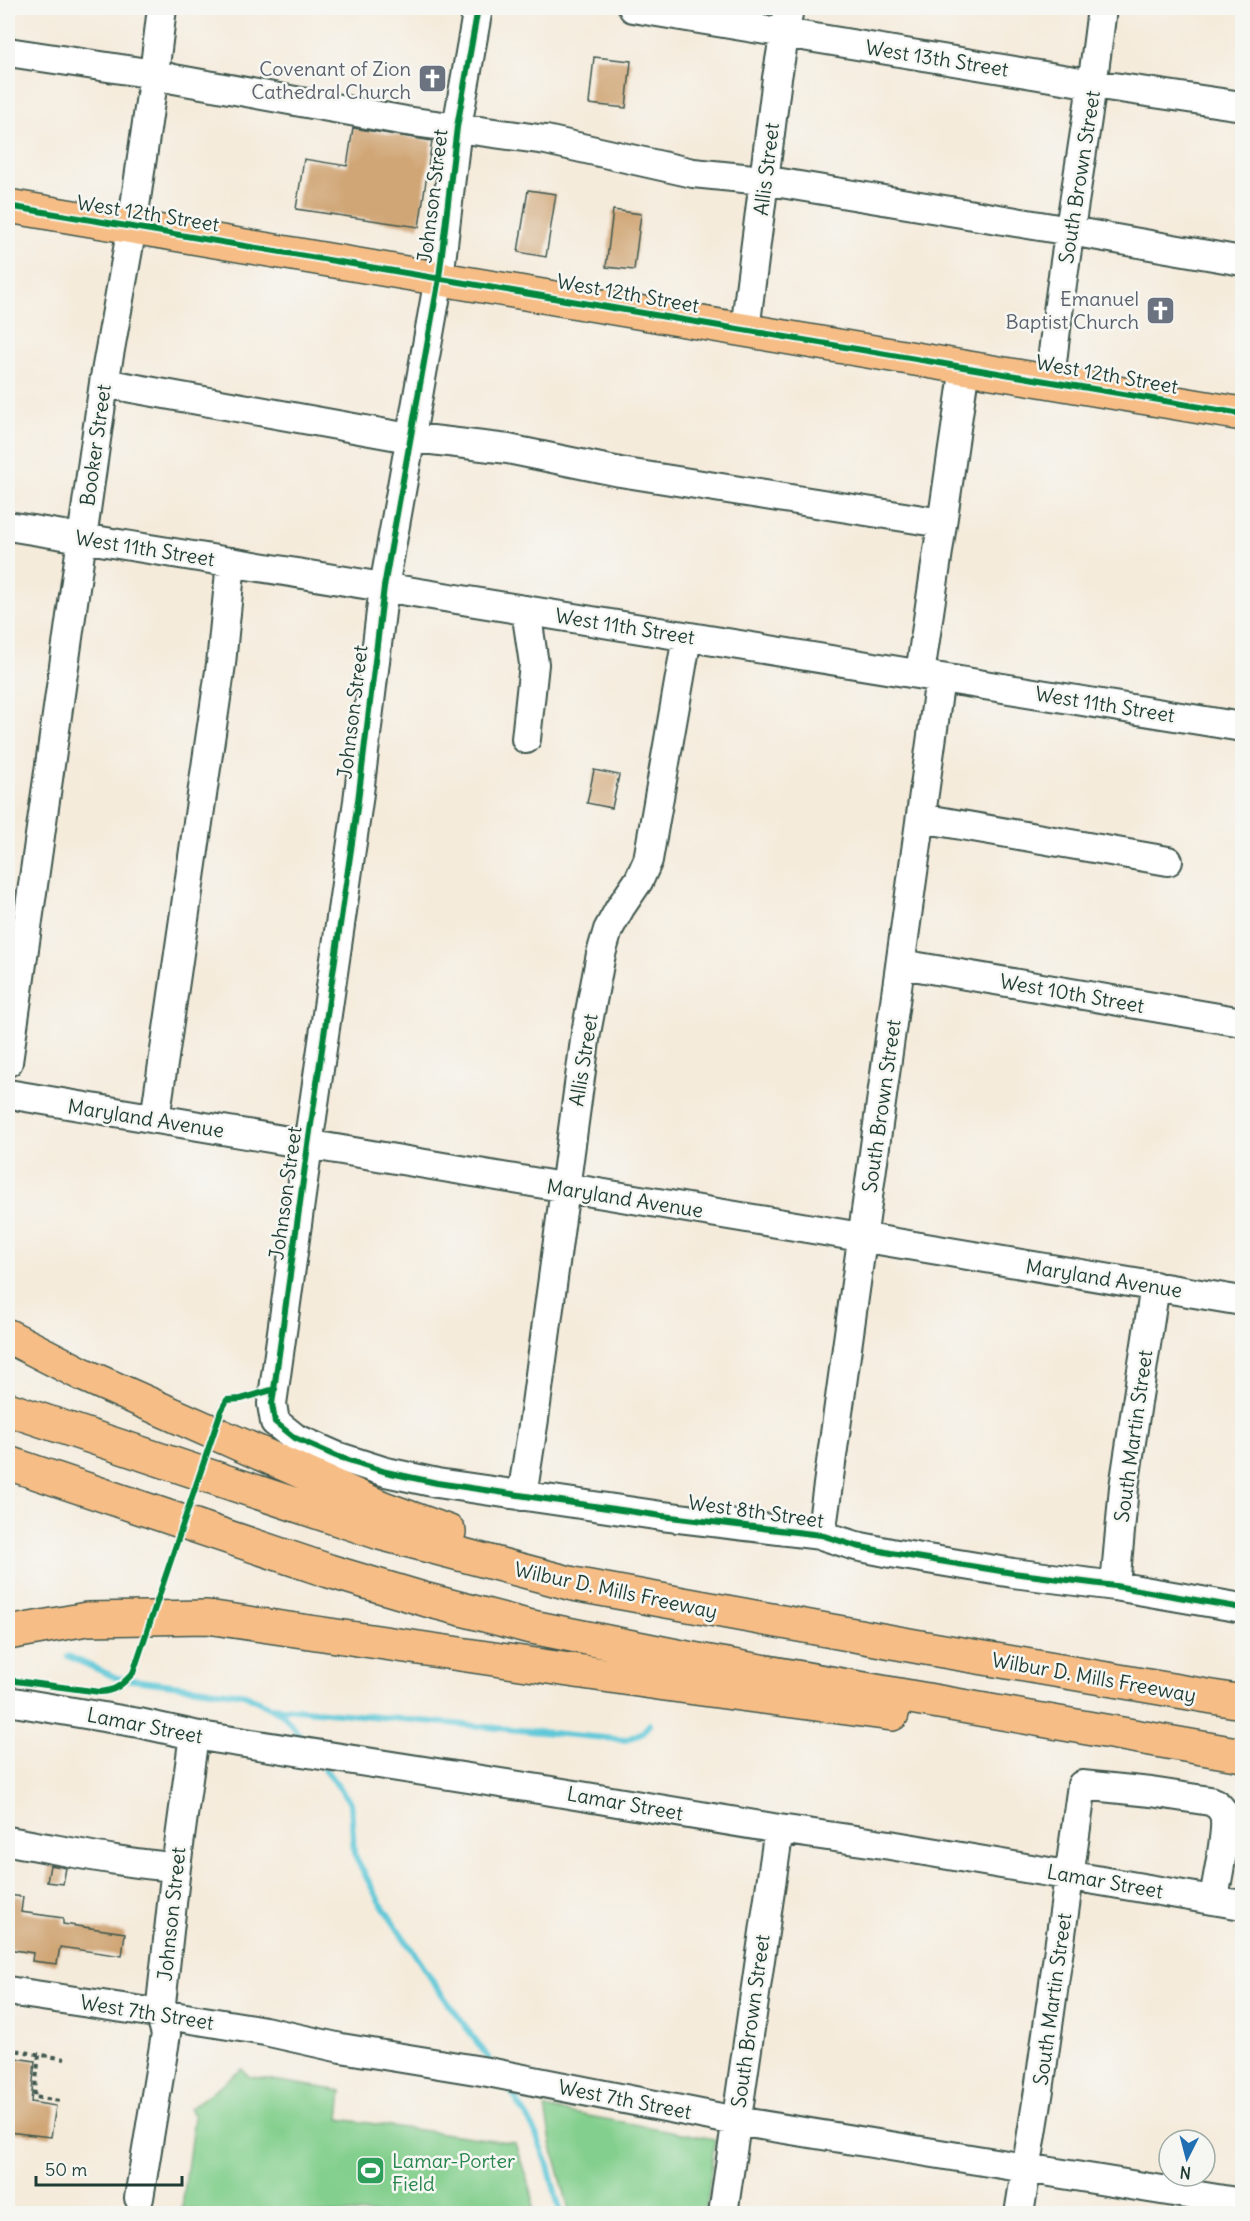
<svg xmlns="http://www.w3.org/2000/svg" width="1250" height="2221" font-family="Delius,sans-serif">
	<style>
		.green { fill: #83cf8d; stroke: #518660; stroke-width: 1.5 }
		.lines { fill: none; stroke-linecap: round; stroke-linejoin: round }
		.stream { stroke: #5ec8d8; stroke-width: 6 }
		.building { fill: #d0a676 }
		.minor-casing { stroke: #3f574d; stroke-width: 32 }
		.major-casing { stroke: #3f574d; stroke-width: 36 }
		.highway-casing { stroke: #3f574d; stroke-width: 36 }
		.path { stroke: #3f574d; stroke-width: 4; stroke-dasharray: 4.5 4.5; stroke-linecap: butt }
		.minor { stroke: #fff; stroke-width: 28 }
		.major { stroke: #f6be86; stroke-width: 33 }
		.highway { stroke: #f6be86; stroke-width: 33 }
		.cycleway-casing { stroke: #f6f6f2; stroke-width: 10 }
		.cycleway { stroke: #00873e; stroke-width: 6 }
		.labels { text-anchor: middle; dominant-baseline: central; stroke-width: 5; stroke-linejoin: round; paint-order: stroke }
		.street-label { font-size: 20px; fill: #1f3d34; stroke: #f6f6f2 }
		.worship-label { font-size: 20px; fill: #5b616d; stroke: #f6f6f2; text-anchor: end }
		.leisure-label { font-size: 20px; fill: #27864d; stroke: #f6f6f2; text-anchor: start }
	</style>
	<rect width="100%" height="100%" fill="#f6f6f2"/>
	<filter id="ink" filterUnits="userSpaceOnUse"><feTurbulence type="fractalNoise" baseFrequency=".0167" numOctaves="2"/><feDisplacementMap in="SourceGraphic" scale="12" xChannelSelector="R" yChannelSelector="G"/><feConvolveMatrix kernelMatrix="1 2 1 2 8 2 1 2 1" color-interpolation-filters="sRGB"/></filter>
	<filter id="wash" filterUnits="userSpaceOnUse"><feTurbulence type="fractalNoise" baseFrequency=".008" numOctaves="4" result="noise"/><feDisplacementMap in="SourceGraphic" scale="24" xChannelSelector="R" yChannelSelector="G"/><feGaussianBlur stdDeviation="1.35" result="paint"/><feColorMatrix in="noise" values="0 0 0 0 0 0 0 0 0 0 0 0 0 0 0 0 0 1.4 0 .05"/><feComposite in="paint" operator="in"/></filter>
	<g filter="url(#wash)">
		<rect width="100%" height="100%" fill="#f5ebdb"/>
		<path class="green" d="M242 2069 248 2076 342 2091 339 2119 515 2143 533 2198V2213L211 2214 182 2208 194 2116 189 2109Z
			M545 2108 715 2139 706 2213H570L551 2143Z"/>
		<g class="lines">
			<path class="stream" d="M68 1656 117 1678 244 1694 283 1714 306 1744
				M273 1707 626 1740 643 1732 650 1724
				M321 1764 351 1803 354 1854 379 1901 441 1993 493 2064
				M507 2085 533 2127 547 2162 561 2214"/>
		</g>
		<g id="blocks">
			<path class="building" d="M594 57 631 61 626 108 589 104Z
				M353 128 432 141 419 227 296 209 304 159 347 166Z
				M528 190 556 194 546 257 518 252Z
				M613 210 641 214 634 270 606 267Z
				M594 770 619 775 612 808 587 803Z
				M50 1865 66 1868 63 1884 47 1882Z
				M8 1895 23 1897 21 1912 63 1918V1924L125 1933 122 1956 60 1947 57 1964 32 1961 33 1953 8 1949Z
				M8 2057 35 2061 31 2102 56 2106 51 2137 8 2132Z"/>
		</g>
	</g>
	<g filter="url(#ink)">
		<use href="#blocks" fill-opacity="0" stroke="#3f574d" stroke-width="1.5"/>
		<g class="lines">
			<defs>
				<path id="minor" d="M478 8 457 127 439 278 384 587 358 801 308 1145 272 1404 275 1422 295 1438 336 1456 386 1472 437 1483 662 1516 821 1535 856 1546 891 1553 1013 1573 1115 1586 1242 1608
					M633 8 1093 84 1242 106
					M8 52 154 74 174 79 406 121 546 140 693 173 763 180 1070 231 1242 261
					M745 330 777 78 789 8
					M1050 382C1062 256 1088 133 1102 8
					M104 383 398 436 508 449 620 472 942 523
					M8 526 1242 727
					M920 674 965 367
					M526 739 534 664 526 610
					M921 818 1168 861
					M901 964 1242 1022
					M8 1062 104 383 132 227 154 74 162 8
					M8 1094 1242 1301
					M155 1119 221 664 231 562
					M522 1496 534 1419 586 1033 601 954 608 930 620 908 639 880 648 860 687 637
					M821 1535 940 678
					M1115 1586 1124 1487 1155 1286
					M8 1701 139 1723 194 1735 545 1790 779 1829 890 1845 1242 1905
					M8 1841C63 1850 119 1863 176 1867
					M8 1991 143 2011 265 2031 341 2048 488 2072 736 2121 1242 2203
					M139 2198 166 2034 160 2013 176 1867 194 1735
					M723 2214 779 1829
					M1019 2214 1039 2090 1082 1785 1151 1792 1210 1801C1216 1803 1221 1807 1224 1814 1229 1830 1216 1881 1214 1900"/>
				<path id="major" d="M8 206 1242 414"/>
				<path id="highway" d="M8 1336 84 1375 383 1508 449 1532
					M8 1409 380 1533 573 1584 920 1647 1242 1702
					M8 1463 329 1571 427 1600 527 1626 687 1658 1242 1755
					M8 1633 87 1619 207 1617 665 1684 892 1714"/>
			</defs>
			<use href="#minor" class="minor-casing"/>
			<use href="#major" class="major-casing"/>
			<use href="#highway" class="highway-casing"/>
			<path class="path" d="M8 2049 65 2059
				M39 2055 34 2097 60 2101"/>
			<use href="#minor" class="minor"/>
			<use href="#major" class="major"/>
			<use href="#highway" class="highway"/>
			<defs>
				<path id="cycleway" d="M478 8 457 127 439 278 384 587 358 801 308 1145 272 1404 275 1422 295 1438 336 1456 386 1472 437 1483 662 1516 821 1535 856 1546 891 1553 1013 1573 1115 1586 1242 1608
					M8 206 1242 414
					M8 1680 100 1692C115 1691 122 1685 133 1673L221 1411 227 1400 241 1399 275 1389"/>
			</defs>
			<use href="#cycleway" class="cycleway-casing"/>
			<use href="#cycleway" class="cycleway"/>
		</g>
	</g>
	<defs>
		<symbol id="church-square" viewBox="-11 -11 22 22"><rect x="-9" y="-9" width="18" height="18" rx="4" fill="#6b7280" stroke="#f6f6f2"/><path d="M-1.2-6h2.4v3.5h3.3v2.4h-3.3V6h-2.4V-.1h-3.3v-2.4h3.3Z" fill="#fff"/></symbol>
		<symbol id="stadium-square" viewBox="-11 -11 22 22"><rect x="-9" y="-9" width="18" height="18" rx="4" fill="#2e9e5b" stroke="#f6f6f2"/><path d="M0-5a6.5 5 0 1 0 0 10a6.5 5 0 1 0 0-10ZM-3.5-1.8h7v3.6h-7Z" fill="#fff"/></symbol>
	</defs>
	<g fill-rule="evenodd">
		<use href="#church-square" x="416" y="62" width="33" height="33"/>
		<use href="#church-square" x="1144" y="294" width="33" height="33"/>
		<use href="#stadium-square" x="354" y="2154" width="33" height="33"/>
	</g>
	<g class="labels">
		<g class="street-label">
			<text transform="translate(937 58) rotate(9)">West 13th Street</text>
			<text transform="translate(766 169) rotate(-83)">Allis Street</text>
			<text transform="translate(1079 177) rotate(-81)">South Brown Street</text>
			<text transform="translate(432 196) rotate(-83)">Johnson Street</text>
			<text transform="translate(148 213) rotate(9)">West 12th Street</text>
			<text transform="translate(628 293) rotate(10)">West 12th Street</text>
			<text transform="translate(1107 374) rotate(10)">West 12th Street</text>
			<text transform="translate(95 445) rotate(-82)">Booker Street</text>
			<text transform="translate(145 548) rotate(9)">West 11th Street</text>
			<text transform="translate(625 626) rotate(9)">West 11th Street</text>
			<text transform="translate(1105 704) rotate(9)">West 11th Street</text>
			<text transform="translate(352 712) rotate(-83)">Johnson Street</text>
			<text transform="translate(1072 993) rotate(10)">West 10th Street</text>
			<text transform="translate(583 1060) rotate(-81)">Allis Street</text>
			<text transform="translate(881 1106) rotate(-82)">South Brown Street</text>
			<text transform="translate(146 1118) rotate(9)">Maryland Avenue</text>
			<text transform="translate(285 1193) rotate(-82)">Johnson Street</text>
			<text transform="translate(625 1198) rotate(9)">Maryland Avenue</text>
			<text transform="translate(1104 1278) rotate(9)">Maryland Avenue</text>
			<text transform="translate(1133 1436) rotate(-82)">South Martin Street</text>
			<text transform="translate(756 1511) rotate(8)">West 8th Street</text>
			<text transform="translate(616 1590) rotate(12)">Wilbur D. Mills Freeway</text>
			<text transform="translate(1094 1677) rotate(10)">Wilbur D. Mills Freeway</text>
			<text transform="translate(145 1725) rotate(11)">Lamar Street</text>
			<text transform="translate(625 1803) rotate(10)">Lamar Street</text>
			<text transform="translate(1105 1881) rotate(10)">Lamar Street</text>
			<text transform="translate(171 1914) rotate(-84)">Johnson Street</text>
			<text transform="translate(1052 1999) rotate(-82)">South Martin Street</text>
			<text transform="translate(147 2012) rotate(9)">West 7th Street</text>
			<text transform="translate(750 2021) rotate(-82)">South Brown Street</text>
			<text transform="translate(625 2099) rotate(11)">West 7th Street</text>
		</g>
		<g class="worship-label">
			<text x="411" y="68">Covenant of Zion<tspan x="411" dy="23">Cathedral Church</tspan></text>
			<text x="1139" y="298">Emanuel<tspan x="1139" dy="23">Baptist Church</tspan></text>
		</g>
		<g class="leisure-label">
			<text x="392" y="2160">Lamar-Porter<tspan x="392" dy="23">Field</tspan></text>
		</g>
	</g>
	<rect width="1250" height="2221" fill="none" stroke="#f6f6f2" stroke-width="30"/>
	<g transform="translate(1187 2158) rotate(186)"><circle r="28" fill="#f6f6f2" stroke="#a0aca6" stroke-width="1.5"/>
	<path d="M0-4.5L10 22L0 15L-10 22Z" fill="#1f6fb2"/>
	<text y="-9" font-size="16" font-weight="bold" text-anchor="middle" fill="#1f3d34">N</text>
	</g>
	<path d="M36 2176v9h146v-9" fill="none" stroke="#1f3d34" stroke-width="3"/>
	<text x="45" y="2176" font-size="18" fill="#1f3d34" stroke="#f6f6f2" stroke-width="4.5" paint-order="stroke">50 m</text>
</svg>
